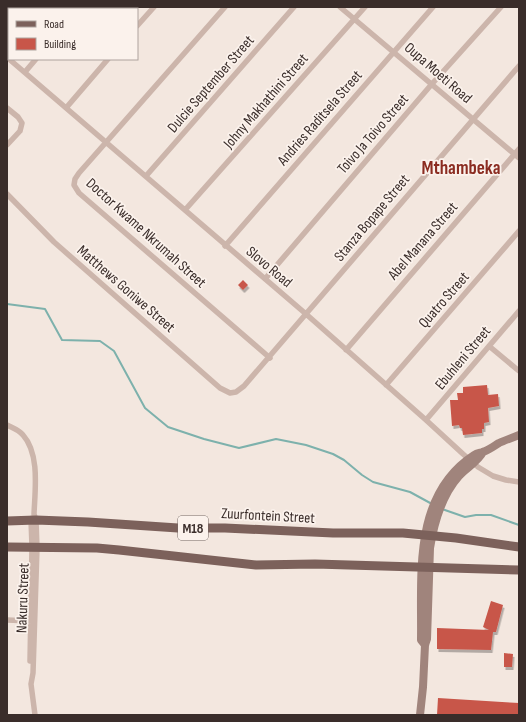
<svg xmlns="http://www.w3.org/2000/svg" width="526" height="722" font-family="'Sofia Sans Condensed',sans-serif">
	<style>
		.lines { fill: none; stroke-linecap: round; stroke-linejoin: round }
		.stream { stroke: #7db1ac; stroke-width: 2 }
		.building { fill: #c85649; filter: url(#shadow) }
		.street { stroke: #ccb5ab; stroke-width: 5.5 }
		.secondary { stroke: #a0847c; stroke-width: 8 }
		.primary { stroke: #7c615b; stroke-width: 9 }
		.labels { text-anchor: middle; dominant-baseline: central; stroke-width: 3.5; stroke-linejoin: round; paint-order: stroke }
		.shield { fill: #fbf2ec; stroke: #746864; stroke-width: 1 }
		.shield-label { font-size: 14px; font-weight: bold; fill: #3a2d2a }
		.street-label { font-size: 15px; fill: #3a2d2a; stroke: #fbf2ec }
		.district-label { font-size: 19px; font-weight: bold; fill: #8b2c21; stroke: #fbf2ec }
	</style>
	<defs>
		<filter id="shadow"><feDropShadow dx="1.5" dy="3" stdDeviation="0" flood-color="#0004"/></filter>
	</defs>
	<rect width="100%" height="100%" fill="#f3e7df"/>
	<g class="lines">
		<path class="stream" d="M7 304 45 309 62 340 100 341 114 351 145 408 168 427 204 439 239 448 276 439 306 445 333 454 344 460 362 475 373 482 410 492 432 504
			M442 509 465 517 476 515H491L519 525"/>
	</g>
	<path class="building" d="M243 280 248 285 243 290 238 285Z
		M487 385 488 395 498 394 499 406 488 408 489 422 484 423V429H482V433L463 435 462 428H460L459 425 452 426 450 400H458L457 393H463V387Z
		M491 601 503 605 496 632H493L491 650 437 649V628L489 630 483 627Z
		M504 653 513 654 512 667H504Z
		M438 698 519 703V715H437Z"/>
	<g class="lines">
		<path class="street" d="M225 7 79 173 75 179 74 185 79 193 270 358
			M340 7 519 158
			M82 9 83 7
			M7 10 10 7
			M137 26 154 7
			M9 59 306 314 426 420 463 454 478 467 493 476 506 480 519 482
			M25 72 36 59
			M7 108 18 117 22 123 20 131 7 145
			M66 108 108 59
			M146 176 294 7
			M7 194 54 242 220 388 230 393 236 392 244 386 519 66
			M185 210 365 7
			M225 246 433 7
			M265 279 431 85 501 7
			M489 346 519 371
			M346 350 519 149
			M386 385 519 231
			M426 420 519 311
			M7 425C13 428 19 430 23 435 40 454 35 490 34 514L36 520 37 548 33 673 31 684 35 715
			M7 620 32 621
			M30 661 32 547 31 520 32 518"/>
		<path class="secondary" d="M425 645 421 640C422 576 412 495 474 455 477 453 480 453 483 452 489 450 494 446 499 443 505 440 512 438 519 435
			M420 715 423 687 425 645 427 639 430 548C434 523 441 496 459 476 466 468 478 462 483 452"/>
		<path class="primary" d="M7 521 36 520 88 522 178 528H225L333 533H403L456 538 519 547
			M7 547 97 548 119 550 256 565 315 564 519 570"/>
	</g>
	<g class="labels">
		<rect class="shield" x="178" y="516" width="30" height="24" rx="3"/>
		<g class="shield-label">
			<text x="193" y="528">M18</text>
		</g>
		<g class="street-label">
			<text transform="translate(438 73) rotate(41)">Oupa Moeti Road</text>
			<text transform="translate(211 84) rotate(-49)">Dulcie September Street</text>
			<text transform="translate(266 101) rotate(-49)">Johny Makhathini Street</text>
			<text transform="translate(320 118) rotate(-49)">Andries Raditsela Street</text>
			<text transform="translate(373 134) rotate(-49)">Toivo Ja Toivo Street</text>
			<text transform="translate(372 218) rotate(-50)">Stanza Bopape Street</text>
			<text transform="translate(146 233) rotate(42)">Doctor Kwame Nkrumah Street</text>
			<text transform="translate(423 241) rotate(-49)">Abel Manana Street</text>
			<text transform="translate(269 267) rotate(40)">Slovo Road</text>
			<text transform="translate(126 289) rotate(41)">Matthews Goniwe Street</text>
			<text transform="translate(444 300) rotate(-49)">Quatro Street</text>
			<text transform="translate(463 358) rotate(-50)">Ebuhleni Street</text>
			<text transform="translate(268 516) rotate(3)">Zuurfontein Street</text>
			<text transform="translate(23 598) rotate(-88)">Nakuru Street</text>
		</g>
		<g class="district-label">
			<text x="461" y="168">Mthambeka</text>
		</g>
	</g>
	<rect width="526" height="722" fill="none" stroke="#3a2d2a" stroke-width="16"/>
	<rect x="8" y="8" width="130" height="52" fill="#fbf2ec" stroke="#aea39e"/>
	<rect x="16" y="21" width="20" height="6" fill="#7c615b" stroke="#aea39e"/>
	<text x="44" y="28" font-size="12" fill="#3a2d2a">Road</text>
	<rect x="16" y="38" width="20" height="12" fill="#c85649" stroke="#aea39e"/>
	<text x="44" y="48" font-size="12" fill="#3a2d2a">Building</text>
</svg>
